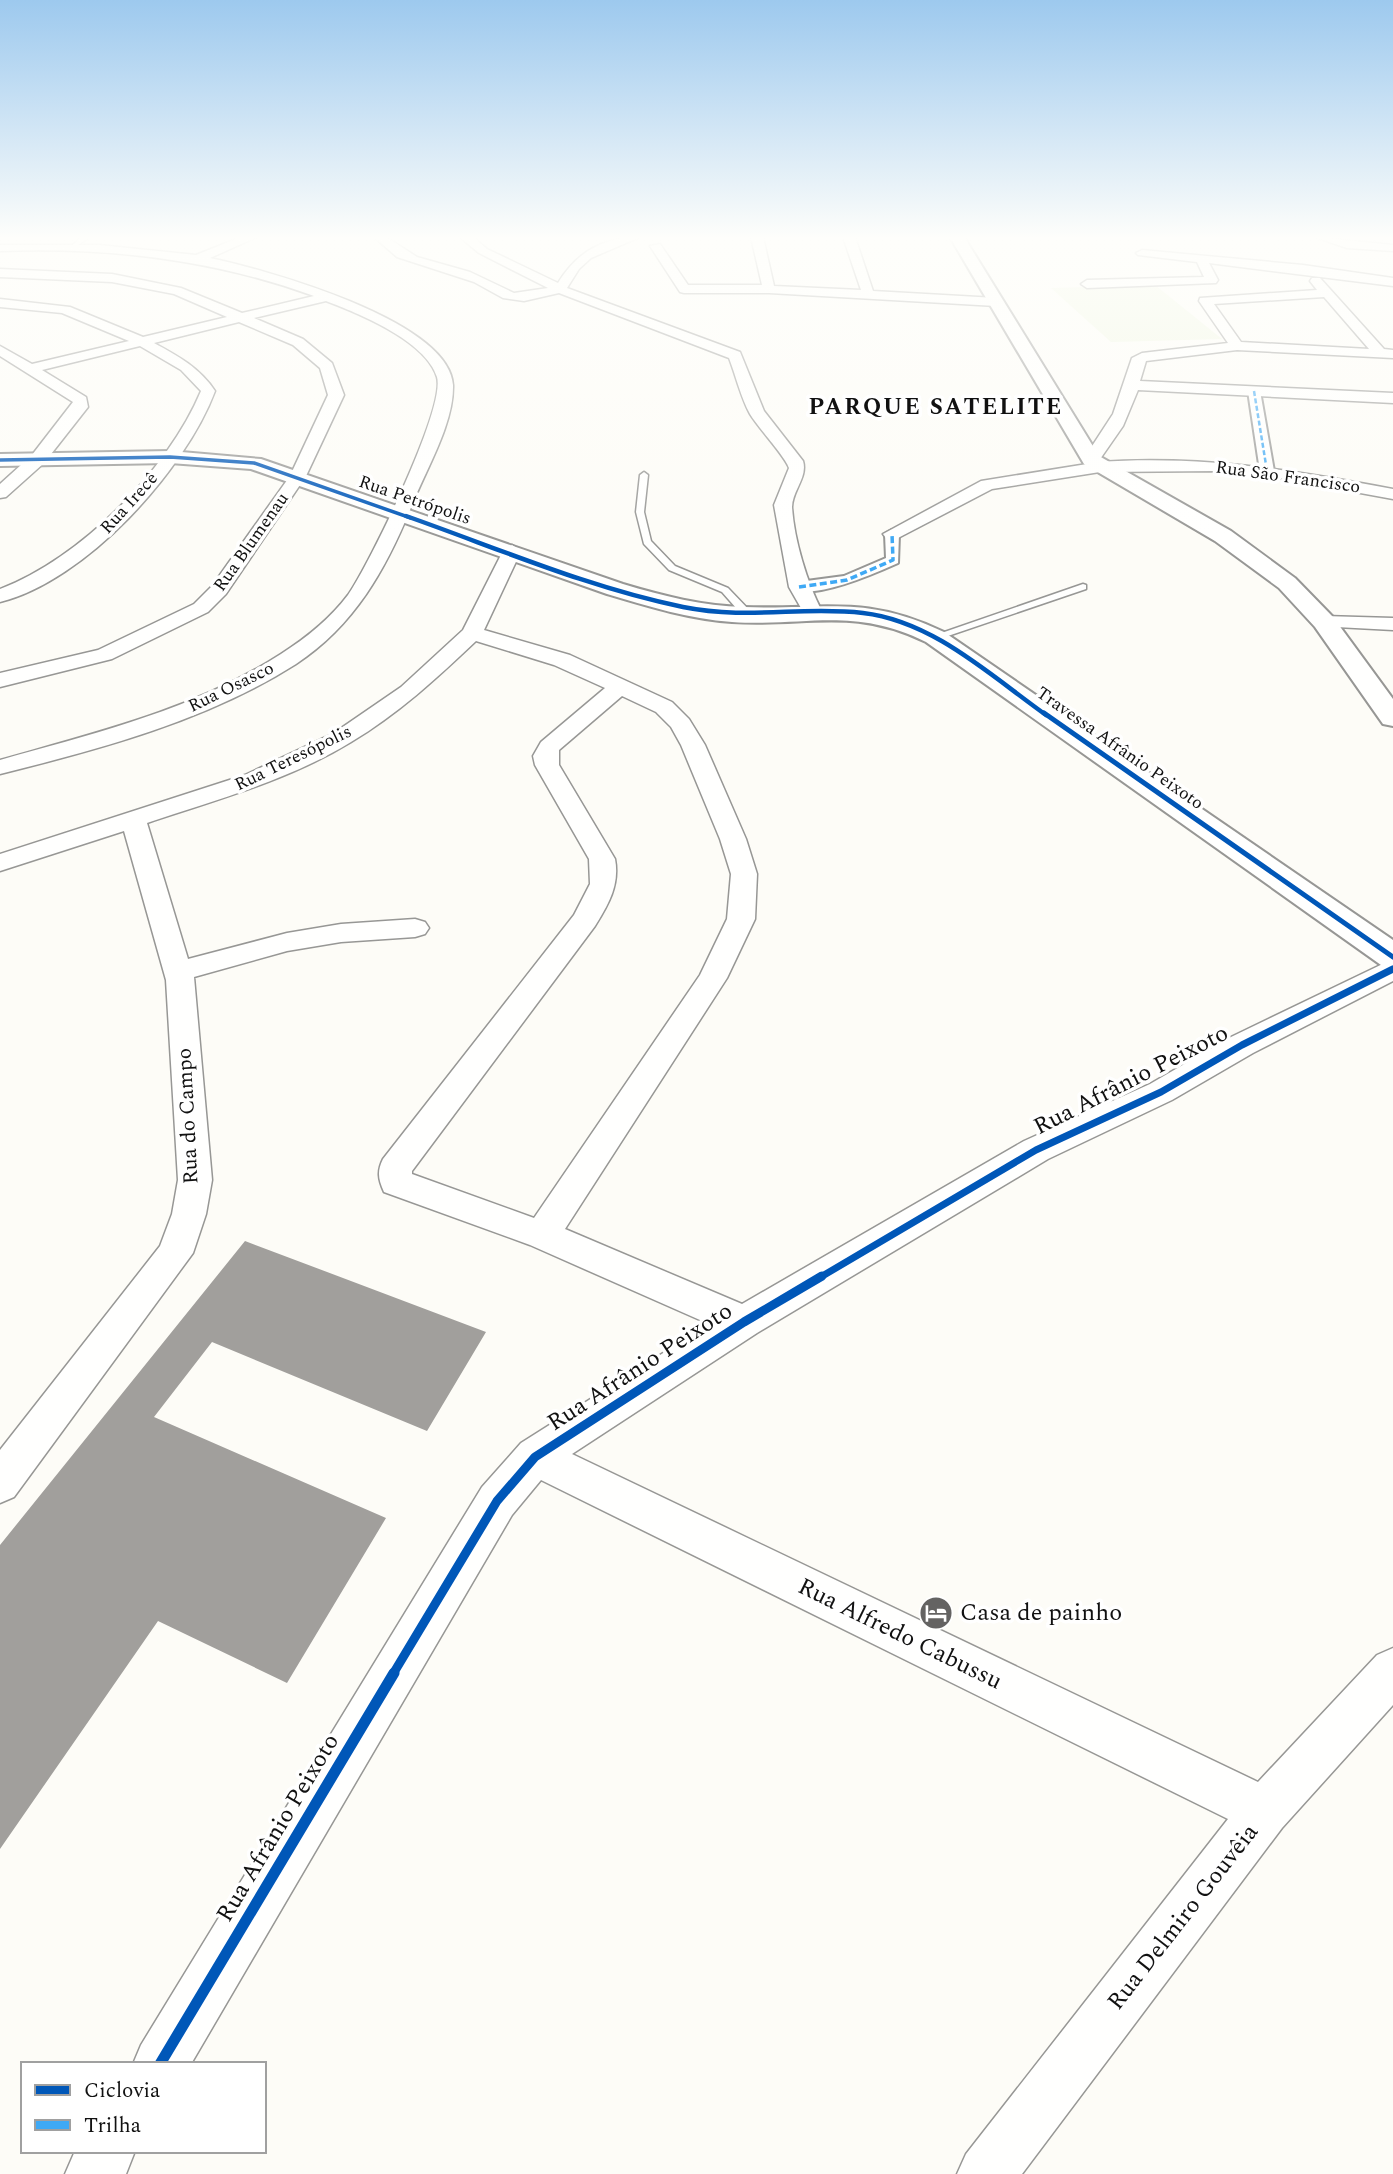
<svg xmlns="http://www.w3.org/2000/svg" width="1393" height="2174" font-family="Spectral,serif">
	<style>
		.pitch { fill: #f0f6e1 }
		.building { fill: #a19f9c }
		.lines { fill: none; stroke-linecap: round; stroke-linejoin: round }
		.service-casing { stroke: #979795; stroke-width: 3 }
		.pedestrian-casing { stroke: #979795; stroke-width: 4 }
		.minor-casing { stroke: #979795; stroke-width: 3 }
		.tertiary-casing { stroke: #979795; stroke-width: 4 }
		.service { fill: #fffffe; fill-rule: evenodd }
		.pedestrian { fill: #fffffe; fill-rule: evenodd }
		.minor { fill: #fffffe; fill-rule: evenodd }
		.tertiary { fill: #fffffe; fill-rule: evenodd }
		.quiet-far1 { stroke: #3fa9f5; stroke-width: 2.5; stroke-dasharray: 5 2.5; stroke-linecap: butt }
		.quiet { stroke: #3fa9f5; stroke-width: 3.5; stroke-dasharray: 7 3.5; stroke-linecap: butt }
		.cycleway-far5-casing { stroke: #fff; stroke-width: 6 }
		.cycleway-far4-casing { stroke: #fff; stroke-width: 7 }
		.cycleway-far3-casing { stroke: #fff; stroke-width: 9 }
		.cycleway-far2-casing { stroke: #fff; stroke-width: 11 }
		.cycleway-far1-casing { stroke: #fff; stroke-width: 13 }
		.cycleway-casing { stroke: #fff; stroke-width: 16 }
		.cycleway-far5 { stroke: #0057b8; stroke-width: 3.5 }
		.cycleway-far4 { stroke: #0057b8; stroke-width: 4.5 }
		.cycleway-far3 { stroke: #0057b8; stroke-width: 5 }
		.cycleway-far2 { stroke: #0057b8; stroke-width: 7 }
		.cycleway-far1 { stroke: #0057b8; stroke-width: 9 }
		.cycleway { stroke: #0057b8; stroke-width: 11 }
		.labels { text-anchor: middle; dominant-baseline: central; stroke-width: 7; stroke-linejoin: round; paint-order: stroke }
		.far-street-label { font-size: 18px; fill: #111; stroke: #fff }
		.street-label { font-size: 21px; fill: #111; stroke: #fff }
		.far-district-label { font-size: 23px; font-weight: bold; letter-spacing: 2px; fill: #111; stroke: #fff }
		.near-street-label { font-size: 24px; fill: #111; stroke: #fff }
		.near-poi-label { font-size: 24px; fill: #111; stroke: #fff; text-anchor: start }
	</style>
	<rect width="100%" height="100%" fill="#fdfcf7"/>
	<path class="pitch" d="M1155 285 1222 339 1111 342 1051 288Z"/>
	<path class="building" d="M245 1241 486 1332 427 1431 212 1342 154 1417 386 1518 287 1683 158 1621 0 1849V1545Z"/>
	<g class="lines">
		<defs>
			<path id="service" d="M82 237H89L71 250H67Z
				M644 472 648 475 644 512 651 541 675 566 728 588 752 613V617H744L722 592 669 570 644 544 636 512 640 475Z
				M1083 584 1086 585V589L939 639 930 637Z"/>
			<path id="pedestrian" d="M1254 388 1260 391 1274 471 1267 475 1260 471 1248 391Z
				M892 530 899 534 898 563C878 572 809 603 791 587L799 582 844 576 886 558 885 534Z"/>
			<path id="minor" d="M241 237H257L210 258C263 269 449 320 453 385 454 424 426 469 412 505 386 569 355 625 296 664 208 720 101 749 0 774V760C96 733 196 709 281 654 306 638 330 619 348 595 369 565 446 408 437 377 426 341 358 313 326 301L254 318 303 339 332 363 344 395 306 476 226 594 208 612 112 659 0 687V673L98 650 194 604 212 586 290 476 328 395 320 368 293 345 239 322 154 343C178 356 200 368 215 391 185 471 85 581 0 602V589C80 559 168 470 201 391L181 370 140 346 42 370 86 397 88 407 44 463 6 497 0 498V484L32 455 73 402 0 356V346L32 364 129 341 62 313 0 307V299L70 307 143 337 227 317 174 294 112 282 0 277V269L112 274 181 288 242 313 314 296C212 259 108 247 0 251V245H99L196 255Z
				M374 237H386L417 257 470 272 514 293 548 288 479 253 460 237H473L487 249 558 283C577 252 603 237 640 237L591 258 579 269 567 288 740 352 764 411 803 461C808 477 792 491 792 507 794 539 807 583 822 611L819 615H805L789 587 774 505 789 468C785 456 759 429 750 414 741 398 736 376 729 358L559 293 524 301 503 298 474 282 397 257Z
				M751 237H763L774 286 861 290 843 237H855L873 291 996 298 1002 302 996 306 769 293H684L680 292 650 246 660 244 688 285H762Z
				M1315 237 1393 245V251L1347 248Z
				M1142 250 1303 265 1393 278V286L1209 263 1218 280 1216 283 1087 288 1081 284 1087 280 1204 277 1197 262 1138 255 1136 253Z
				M1312 278H1320L1384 349 1393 350V358L1237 350 1146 361 1140 381 1393 393V403L1138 390 1123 426 1098 462C1202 455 1292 470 1393 489V499L1267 476 1218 471 1100 472 992 489 898 538H886L883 534 981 481 1087 464 1083 460 1113 414 1132 358 1142 353 1228 343 1199 301 1200 298 1317 290 1310 281ZM1324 297 1369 349 1241 342 1214 304Z
				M512 545 521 551 484 630 570 655 672 702 689 719 705 745 746 839 757 874 755 919 727 978 565 1229 742 1304 1024 1141 1150 1084 1231 1037 1393 959V981L1253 1053 1172 1100 1048 1159 757 1333 572 1454 1258 1782 1377 1655 1393 1648V1705L1282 1828 1022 2174H957L966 2154 1228 1819 541 1480 512 1515 191 2064H133L141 2045 482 1487 521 1443 709 1324 530 1245 384 1192C378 1179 377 1171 383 1159L574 915 590 884 589 859 535 765 533 756 541 742 605 688 554 665 476 641C437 678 398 714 351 742 289 780 216 800 147 823L188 959 287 933 341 924 415 919 425 922 429 928 425 934 415 937 341 942 287 951 194 977 212 1180 206 1214 193 1253 14 1497 0 1503V1450L160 1246 172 1214 178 1180 166 980 124 831 0 871V854L245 775 334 733 401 687 463 630 503 551ZM622 696 656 712 671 727 681 745 720 839 731 874 727 919 700 975 534 1218 412 1174V1171L595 926C608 905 620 885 615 859L559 765V750Z
				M1324 616 1393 618V630L1317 626 1314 622 1317 618Z
				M75 2151H135L126 2174H65Z"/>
			<path id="tertiary" d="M950 237H964L1099 456 1231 531 1295 578 1333 617 1393 699V726L1383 724 1315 627 1279 588 1215 541 1084 464Z
				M170 451 261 459 623 584C663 596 703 606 744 607 825 610 865 594 944 632L1393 940V969L1381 965 926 642C852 606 808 627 732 622 689 619 647 606 607 594L251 469 170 463 0 466V454Z"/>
		</defs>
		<use href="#service" class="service-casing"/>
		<use href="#pedestrian" class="pedestrian-casing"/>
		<use href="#minor" class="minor-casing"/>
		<use href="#tertiary" class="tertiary-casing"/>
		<use href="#service" class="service"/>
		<use href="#pedestrian" class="pedestrian"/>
		<use href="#minor" class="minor"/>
		<use href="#tertiary" class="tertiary"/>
		<path class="quiet-far1" d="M1254 391 1267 471"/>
		<path class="quiet" d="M799 587 847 580 893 560 892 534"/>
		<defs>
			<path id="cycleway-far5" d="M0 460 170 457 254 463 411 518"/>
			<path id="cycleway-far4" d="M406 516C497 548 589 588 683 607 748 620 802 606 863 613 933 621 991 676 1046 715"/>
			<path id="cycleway-far3" d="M1044 713 1393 957"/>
			<path id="cycleway-far2" d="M819 1278 1036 1150 1161 1092 1242 1045 1393 969"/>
			<path id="cycleway-far1" d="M393 1674 497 1501 535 1457 744 1322 822 1276"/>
			<path id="cycleway" d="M160 2064 394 1673"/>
		</defs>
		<use href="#cycleway-far5" class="cycleway-far5-casing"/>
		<use href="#cycleway-far4" class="cycleway-far4-casing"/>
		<use href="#cycleway-far3" class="cycleway-far3-casing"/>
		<use href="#cycleway-far2" class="cycleway-far2-casing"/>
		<use href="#cycleway-far1" class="cycleway-far1-casing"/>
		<use href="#cycleway" class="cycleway-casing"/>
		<use href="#cycleway-far5" class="cycleway-far5"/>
		<use href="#cycleway-far4" class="cycleway-far4"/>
		<use href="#cycleway-far3" class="cycleway-far3"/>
		<use href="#cycleway-far2" class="cycleway-far2"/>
		<use href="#cycleway-far1" class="cycleway-far1"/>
		<use href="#cycleway" class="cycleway"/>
	</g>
	<linearGradient id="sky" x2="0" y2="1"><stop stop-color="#9dc9ee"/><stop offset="0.44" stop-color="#fefefb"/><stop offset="1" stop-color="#fefefb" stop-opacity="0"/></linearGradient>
	<rect width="1393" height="541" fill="url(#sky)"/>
	<defs>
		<symbol id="hotel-disc" viewBox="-11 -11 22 22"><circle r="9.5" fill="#646362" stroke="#fff"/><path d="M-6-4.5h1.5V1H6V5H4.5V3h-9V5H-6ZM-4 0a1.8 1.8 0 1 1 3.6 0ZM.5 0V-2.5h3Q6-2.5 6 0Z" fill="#fff"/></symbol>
	</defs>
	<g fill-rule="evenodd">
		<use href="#hotel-disc" x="917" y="1594" width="38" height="38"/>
	</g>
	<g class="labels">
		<g class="far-street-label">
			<text transform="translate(1288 477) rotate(8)">Rua São Francisco</text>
			<text transform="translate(415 500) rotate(19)">Rua Petrópolis</text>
			<text transform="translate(129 503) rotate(-48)">Rua Irecê</text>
			<text transform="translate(251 542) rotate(-55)">Rua Blumenau</text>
			<text transform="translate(231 687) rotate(-26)">Rua Osasco</text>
			<text transform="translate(1120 748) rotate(35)">Travessa Afrânio Peixoto</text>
			<text transform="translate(293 758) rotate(-26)">Rua Teresópolis</text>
		</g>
		<g class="street-label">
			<text transform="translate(188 1116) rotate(-93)">Rua do Campo</text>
		</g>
		<g class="far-district-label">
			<text x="936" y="407">PARQUE SATELITE</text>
		</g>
		<g class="near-street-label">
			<text transform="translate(1131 1080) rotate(-27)">Rua Afrânio Peixoto</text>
			<text transform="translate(640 1367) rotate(-33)">Rua Afrânio Peixoto</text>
			<text transform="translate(900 1634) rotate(26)">Rua Alfredo Cabussu</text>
			<text transform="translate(278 1828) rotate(-59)">Rua Afrânio Peixoto</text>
			<text transform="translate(1183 1917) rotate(-52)">Rua Delmiro Gouvêia</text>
		</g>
		<g class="near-poi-label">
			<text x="960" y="1613">Casa de painho</text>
		</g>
	</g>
	<rect x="21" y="2062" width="245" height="91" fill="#ffffff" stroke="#a0a0a0" stroke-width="2"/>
	<rect x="35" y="2085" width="35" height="10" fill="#0057b8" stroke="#a0a0a0" stroke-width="2"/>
	<text x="84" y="2097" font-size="21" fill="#111111">Ciclovia</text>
	<rect x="35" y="2120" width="35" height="10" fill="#3fa9f5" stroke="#a0a0a0" stroke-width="2"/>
	<text x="84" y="2132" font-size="21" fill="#111111">Trilha</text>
</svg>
